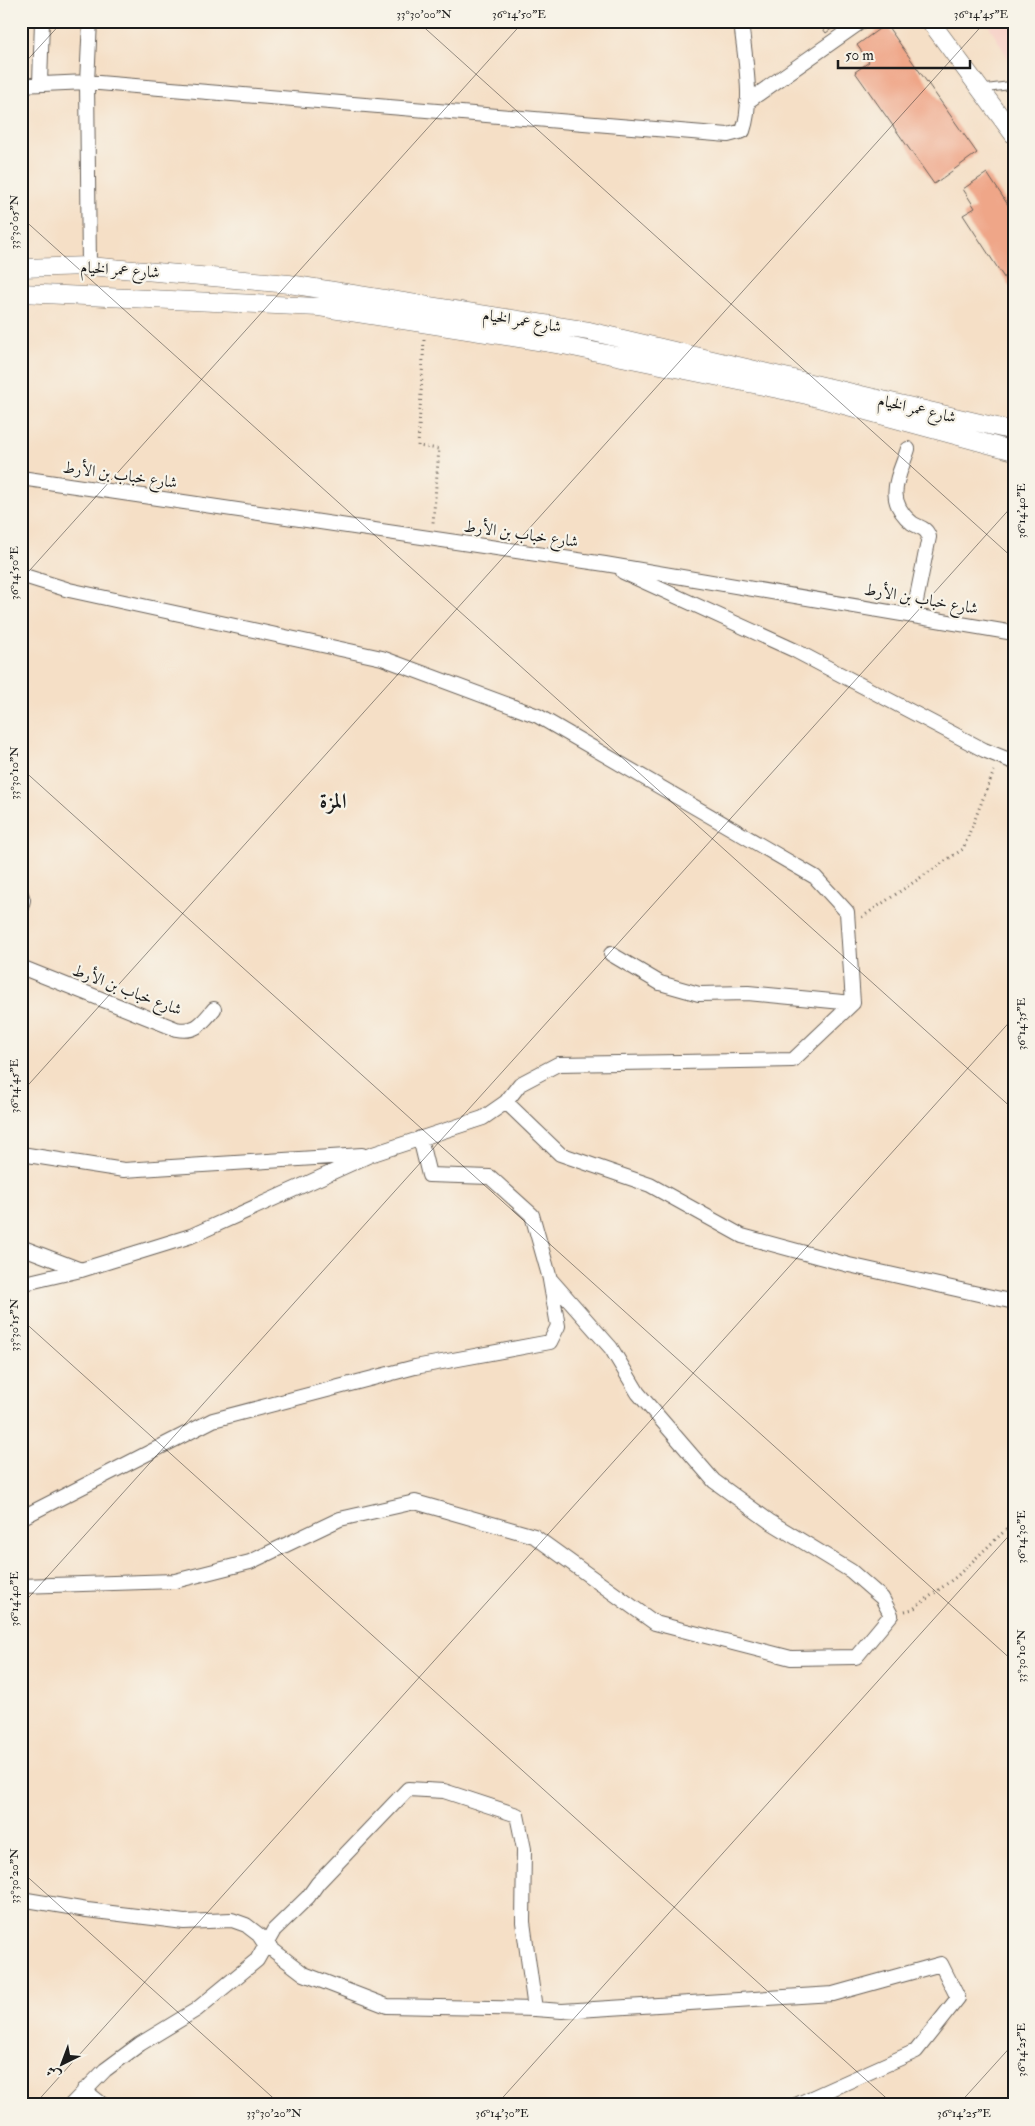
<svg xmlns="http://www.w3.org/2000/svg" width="1035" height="2126" font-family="'IM FELL Double Pica',Amiri,serif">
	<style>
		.built { fill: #f7d1c7 }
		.building { fill: #efa688 }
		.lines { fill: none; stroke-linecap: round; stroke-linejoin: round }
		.service-casing { stroke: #686058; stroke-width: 9 }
		.minor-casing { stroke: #686058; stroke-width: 16 }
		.tertiary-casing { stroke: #686058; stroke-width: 19 }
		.path { stroke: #686058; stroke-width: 3; stroke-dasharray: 1 4; stroke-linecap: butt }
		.service { stroke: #fff; stroke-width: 7 }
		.minor { stroke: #fff; stroke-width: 14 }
		.tertiary { stroke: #fff; stroke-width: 18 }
		.ticks { fill: none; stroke: #1c1c1c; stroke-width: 1; stroke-opacity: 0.45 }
		.labels { text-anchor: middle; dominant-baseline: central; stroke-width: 4.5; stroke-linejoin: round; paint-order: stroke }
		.street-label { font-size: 16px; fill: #1c1c1c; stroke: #f7f3e8 }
		.district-label { font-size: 21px; font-weight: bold; fill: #1c1c1c; stroke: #f7f3e8 }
		.neatline { fill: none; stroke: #1c1c1c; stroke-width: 2 }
		.ticks-label { font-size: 12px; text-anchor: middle; fill: #1c1c1c }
	</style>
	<rect width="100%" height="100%" fill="#f7f3e8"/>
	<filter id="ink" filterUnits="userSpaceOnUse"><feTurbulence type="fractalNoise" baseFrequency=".02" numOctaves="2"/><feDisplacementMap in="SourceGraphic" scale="10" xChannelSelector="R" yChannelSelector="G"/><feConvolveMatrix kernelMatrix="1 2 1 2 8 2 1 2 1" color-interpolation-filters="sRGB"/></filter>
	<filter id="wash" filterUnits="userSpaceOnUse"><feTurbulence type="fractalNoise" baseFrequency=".0096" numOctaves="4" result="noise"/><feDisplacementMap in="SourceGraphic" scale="20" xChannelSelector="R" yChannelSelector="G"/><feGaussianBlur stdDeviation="1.12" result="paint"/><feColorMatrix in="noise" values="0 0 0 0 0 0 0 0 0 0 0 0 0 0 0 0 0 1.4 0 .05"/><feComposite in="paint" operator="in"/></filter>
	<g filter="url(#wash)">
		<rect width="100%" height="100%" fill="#f5dfc6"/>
		<path class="built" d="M21 21H29V68L21 71Z
			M986 21H1014V68Z"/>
		<g id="blocks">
			<path class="building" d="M817 21H842L826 33Z
				M886 24 977 153 934 184 855 72 869 62 857 45Z
				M987 173 1014 214V293L963 215 975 208 963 189Z"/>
		</g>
	</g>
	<g filter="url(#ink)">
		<use href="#blocks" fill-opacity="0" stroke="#686058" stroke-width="1"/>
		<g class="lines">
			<defs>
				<path id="service" d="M982 89 1014 85"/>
				<path id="minor" d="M40 83 42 21
					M21 85 87 82 728 135 743 131C754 100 744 54 741 21
					M747 102 862 21
					M89 266 87 82 90 21
					M908 449C899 477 883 499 912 523 919 528 926 527 929 537L913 616
					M21 478 605 564 1014 633
					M623 572 794 650 984 750 1014 762
					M21 575 69 590 382 658 538 716 815 877 847 912 853 1003 793 1060 558 1064 520 1084 506 1102 483 1118 370 1155 191 1236 81 1270 21 1284
					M21 894 23 900 21 908
					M611 954 660 983 699 994 748 993 853 1003
					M21 967 176 1029C196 1033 202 1023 214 1009
					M506 1102 560 1154 650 1185 742 1236 849 1265 1014 1302
					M21 1154 124 1170 362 1155
					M21 1247 81 1270
					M21 1518 213 1420 415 1367 550 1342 558 1326 550 1280
					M21 1586 175 1581 250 1562 340 1519 415 1502 534 1536 655 1623 791 1658 856 1657 891 1615 882 1598 851 1571 769 1521 714 1481 638 1393 611 1348 550 1279 532 1215 490 1177 429 1175 420 1138
					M21 1899 87 1910 153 1918 184 1922 232 1920 246 1925 259 1935 265 1944 304 1974 387 2006 535 2009
					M84 2090 103 2105
					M71 2105 105 2070 140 2044 196 2010 257 1960 274 1930 308 1897 318 1883 408 1789 444 1791 517 1815 524 1849 523 1922 535 2009 562 2011 833 1994 941 1964 958 1998 916 2051 796 2105"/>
				<path id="tertiary" d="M930 21 1014 135
					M21 268 89 266 289 284 589 331 1014 431
					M21 293 319 307 563 345 807 395 1014 451"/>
			</defs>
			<use href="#service" class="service-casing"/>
			<use href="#minor" class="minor-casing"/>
			<use href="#tertiary" class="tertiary-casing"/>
			<path class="path" d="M424 340 418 446 439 449 433 523
				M862 917 963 849 994 771
				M905 1611 913 1609 956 1577 1014 1522"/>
			<use href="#service" class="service"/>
			<use href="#minor" class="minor"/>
			<use href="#tertiary" class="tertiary"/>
		</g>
	</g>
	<path class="ticks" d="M417 21 1014 559M21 67 63 21M21 217 1014 1110M21 580 524 21M21 768 1014 1662M21 1093 986 21M21 1319 894 2105M21 1606 1014 504M21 1871 281 2105M34 2105 1014 1017M496 2105 1014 1530M958 2105 1014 2043"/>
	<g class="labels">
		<g class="street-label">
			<text transform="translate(120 270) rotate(4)">شارع عمر الخيام</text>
			<text transform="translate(522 321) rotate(9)">شارع عمر الخيام</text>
			<text transform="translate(917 409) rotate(13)">شارع عمر الخيام</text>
			<text transform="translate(120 475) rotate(8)">شارع خباب بن الأرط</text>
			<text transform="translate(521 534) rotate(8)">شارع خباب بن الأرط</text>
			<text transform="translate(921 599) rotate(10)">شارع خباب بن الأرط</text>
			<text transform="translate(127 990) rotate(21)">شارع خباب بن الأرط</text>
		</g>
		<g class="district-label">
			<text x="333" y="801">المزة</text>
		</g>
	</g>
	<rect width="1035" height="2126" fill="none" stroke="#f7f3e8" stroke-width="55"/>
	<g transform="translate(62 2064) rotate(222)" stroke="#f7f3e8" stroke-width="4" paint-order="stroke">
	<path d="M0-4L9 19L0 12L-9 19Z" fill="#1c1c1c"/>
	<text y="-8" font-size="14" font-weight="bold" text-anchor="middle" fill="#1c1c1c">ش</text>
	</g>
	<path d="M838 60v8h132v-8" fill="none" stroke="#1c1c1c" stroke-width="2.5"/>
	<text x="845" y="60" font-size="15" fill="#1c1c1c" stroke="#f7f3e8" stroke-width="4" paint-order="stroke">50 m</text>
	<rect x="28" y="28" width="980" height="2070" class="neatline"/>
	<g class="ticks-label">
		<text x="424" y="18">33°30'00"N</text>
		<text x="519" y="18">36°14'50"E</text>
		<text x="981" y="18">36°14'45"E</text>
		<text transform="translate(14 222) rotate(-90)" y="4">33°30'05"N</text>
		<text transform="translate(1021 511) rotate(-90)" y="4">36°14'40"E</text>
		<text transform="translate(14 573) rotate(-90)" y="4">36°14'50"E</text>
		<text transform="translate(14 773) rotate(-90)" y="4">33°30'10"N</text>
		<text transform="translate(1021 1024) rotate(-90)" y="4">36°14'35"E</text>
		<text transform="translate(14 1086) rotate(-90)" y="4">36°14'45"E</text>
		<text transform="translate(14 1325) rotate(-90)" y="4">33°30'15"N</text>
		<text transform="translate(1021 1537) rotate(-90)" y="4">36°14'30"E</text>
		<text transform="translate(14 1599) rotate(-90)" y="4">36°14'40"E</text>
		<text transform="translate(1021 1656) rotate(-90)" y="4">33°30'10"N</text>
		<text transform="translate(14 1876) rotate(-90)" y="4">33°30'20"N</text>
		<text transform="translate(1021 2050) rotate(-90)" y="4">36°14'25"E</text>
		<text x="274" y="2117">33°30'20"N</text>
		<text x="502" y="2117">36°14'30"E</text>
		<text x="964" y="2117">36°14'25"E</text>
	</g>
</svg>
